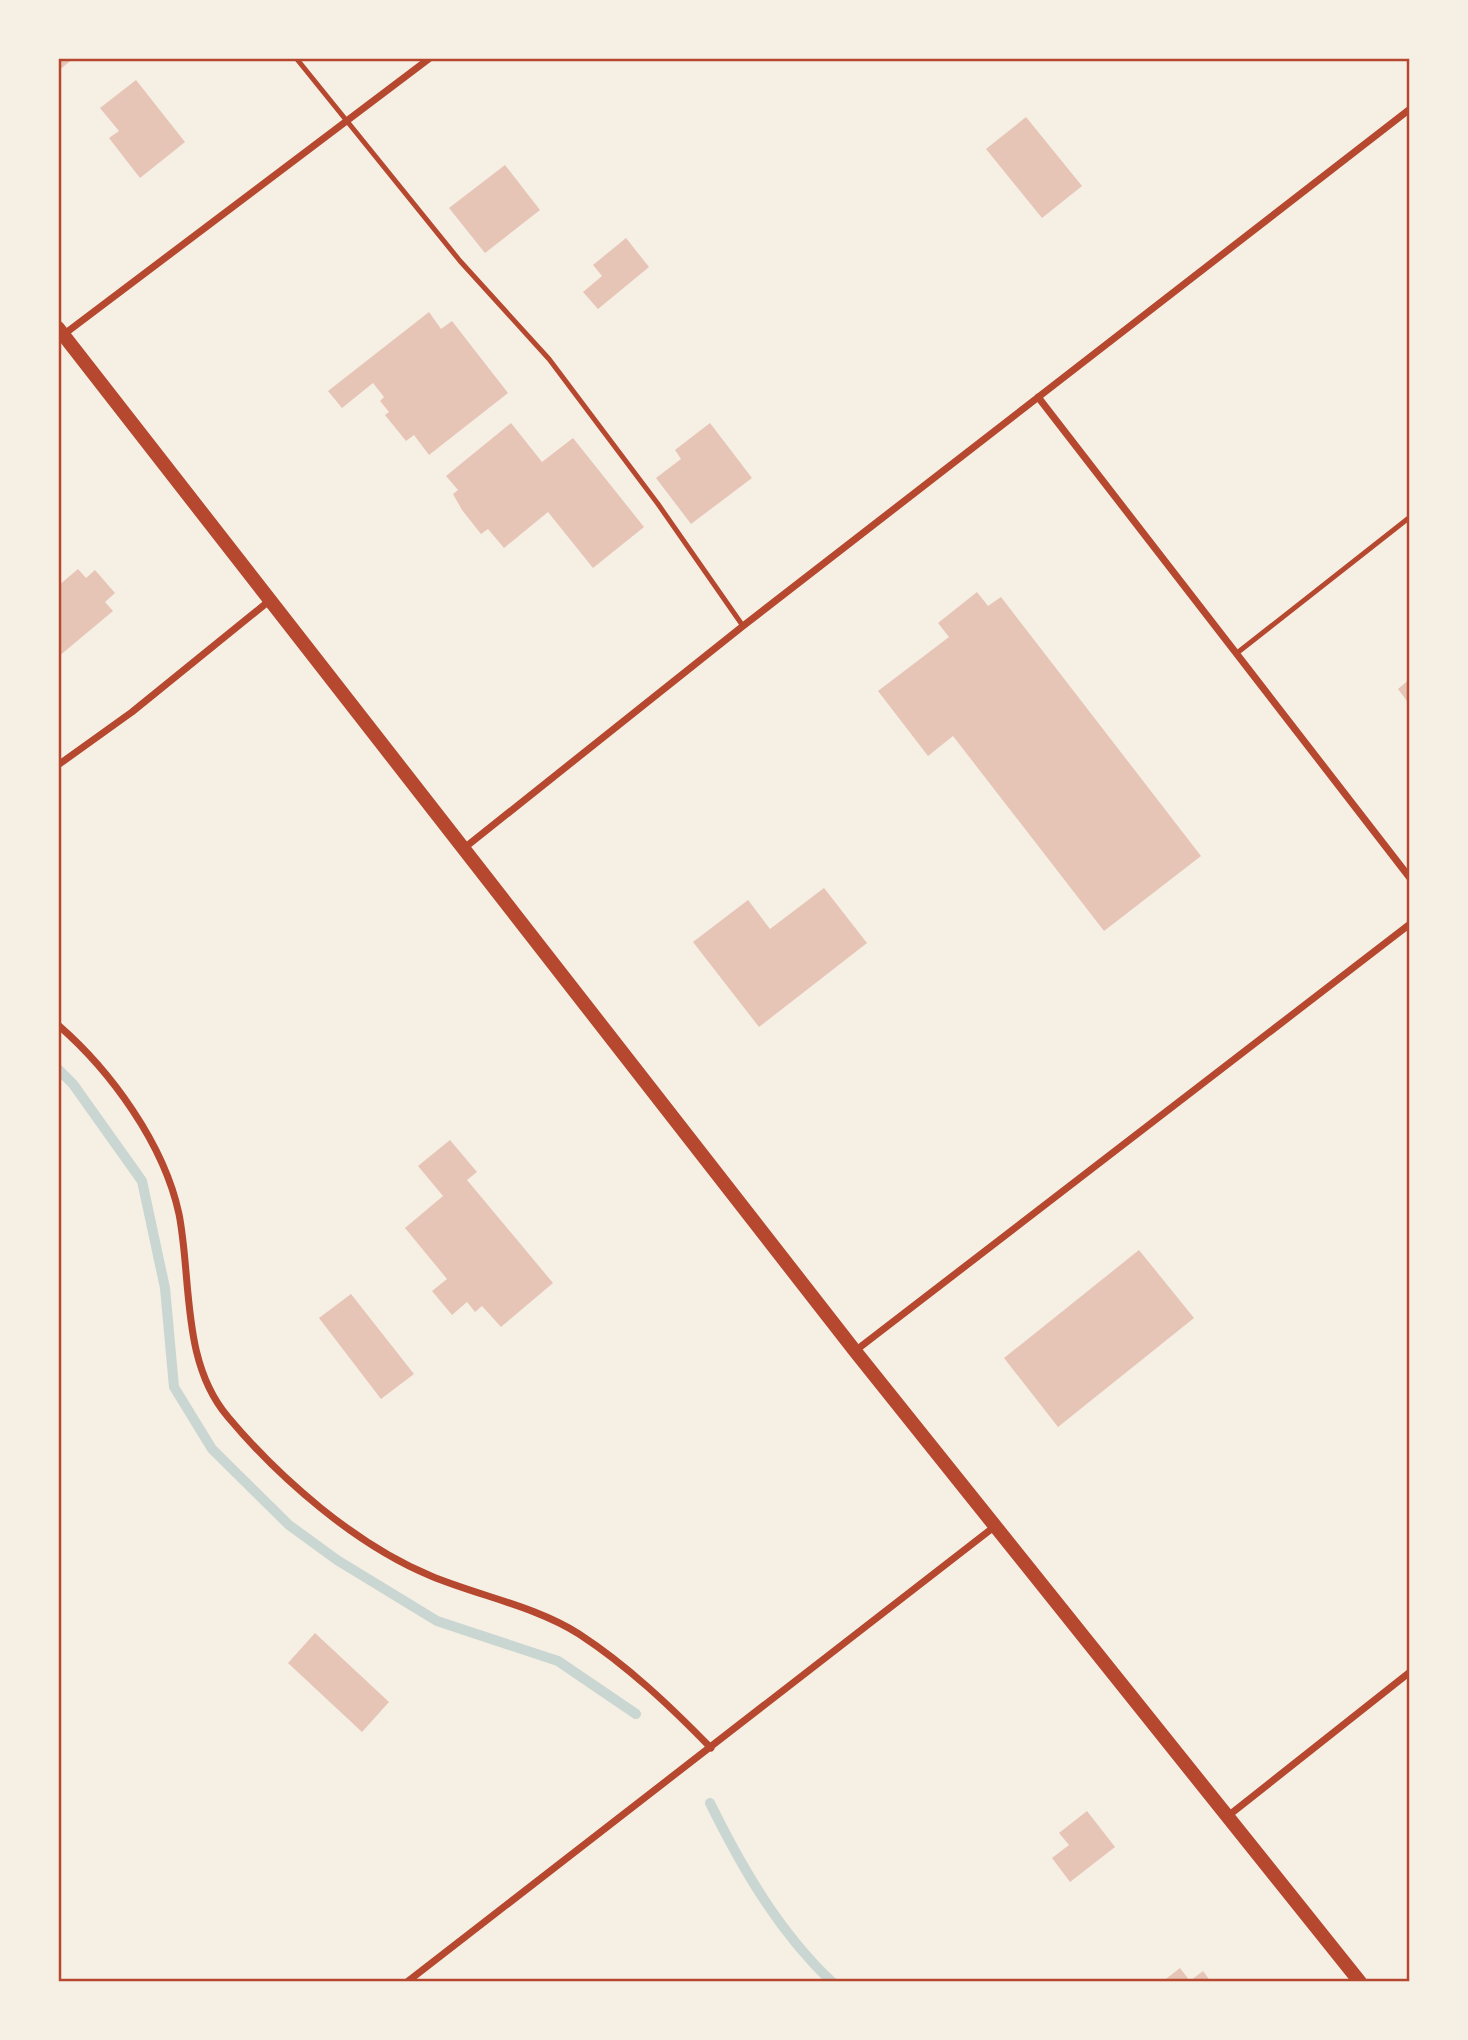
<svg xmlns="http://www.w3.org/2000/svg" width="1468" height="2040" font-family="Manrope,sans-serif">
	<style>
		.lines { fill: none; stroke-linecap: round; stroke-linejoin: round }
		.stream { stroke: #c9d6d2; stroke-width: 10 }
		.building { fill: #e6c5b7 }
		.service { stroke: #b5482f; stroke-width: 5 }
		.minor { stroke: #b5482f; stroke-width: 7 }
		.secondary { stroke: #b5482f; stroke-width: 14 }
		.neatline { fill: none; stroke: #b5482f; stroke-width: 2.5 }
	</style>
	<rect width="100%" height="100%" fill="#f6efe4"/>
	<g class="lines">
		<path class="stream" d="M58 1069 73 1084 142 1181 165 1288 174 1387 212 1449 289 1525 337 1560 437 1621 558 1661 636 1714
			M710 1803C742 1868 779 1932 832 1982"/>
	</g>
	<path class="building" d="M58 58H74L58 71Z
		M136 80 185 142 140 178 109 138 119 131 100 108Z
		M1026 117 1082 186 1042 218 986 149Z
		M505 165 540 210 485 253 449 208Z
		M626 238 649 267 598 309 583 292 602 276 593 265Z
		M429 312 441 329 452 321 508 393 429 455 414 435 406 441 385 415 389 412 380 401 384 397 373 383 342 408 328 391Z
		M511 423 542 462 573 438 644 527 593 568 548 512 504 548 488 529 481 534 462 510 453 494 458 490 446 476Z
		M710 423 752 478 691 524 656 478 681 459 675 450Z
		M78 569 86 578 95 570 115 593 105 602 113 611 58 657V586Z
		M977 592 988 606 1001 597 1201 856 1104 931 953 736 928 756 878 691 949 637 938 623Z
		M1410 679V705L1398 689Z
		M824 888 867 943 759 1027 693 942 748 900 770 929Z
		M450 1140 477 1172 467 1180 553 1283 501 1327 482 1306 475 1312 467 1302 452 1315 432 1291 447 1279 405 1228 443 1196 418 1166Z
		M1139 1250 1194 1318 1058 1427 1004 1358Z
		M351 1294 414 1374 381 1399 319 1318Z
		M315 1633 389 1702 362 1732 288 1663Z
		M1087 1811 1115 1847 1070 1882 1052 1858 1069 1845 1059 1833Z
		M1180 1968 1190 1981 1203 1971 1211 1982H1162Z"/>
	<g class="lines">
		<path class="service" d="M296 58 460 261 549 359 658 504 743 626
			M1237 653 1410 517"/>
		<path class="minor" d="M63 335 430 58
			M1038 397 1410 878
			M58 765 132 712 269 601
			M463 849 743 626 1410 109
			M58 1025C111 1071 164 1144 179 1214 192 1281 181 1362 228 1417 280 1479 356 1545 431 1576 479 1596 535 1606 579 1634 628 1666 670 1706 711 1748
			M855 1351 1410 924
			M1228 1816 1410 1672
			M407 1982 994 1527"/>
		<path class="secondary" d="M58 328 855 1351 1360 1982"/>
	</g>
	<rect width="1468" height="2040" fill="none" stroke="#f6efe4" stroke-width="119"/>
	<rect x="60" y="60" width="1348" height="1920" class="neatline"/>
</svg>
